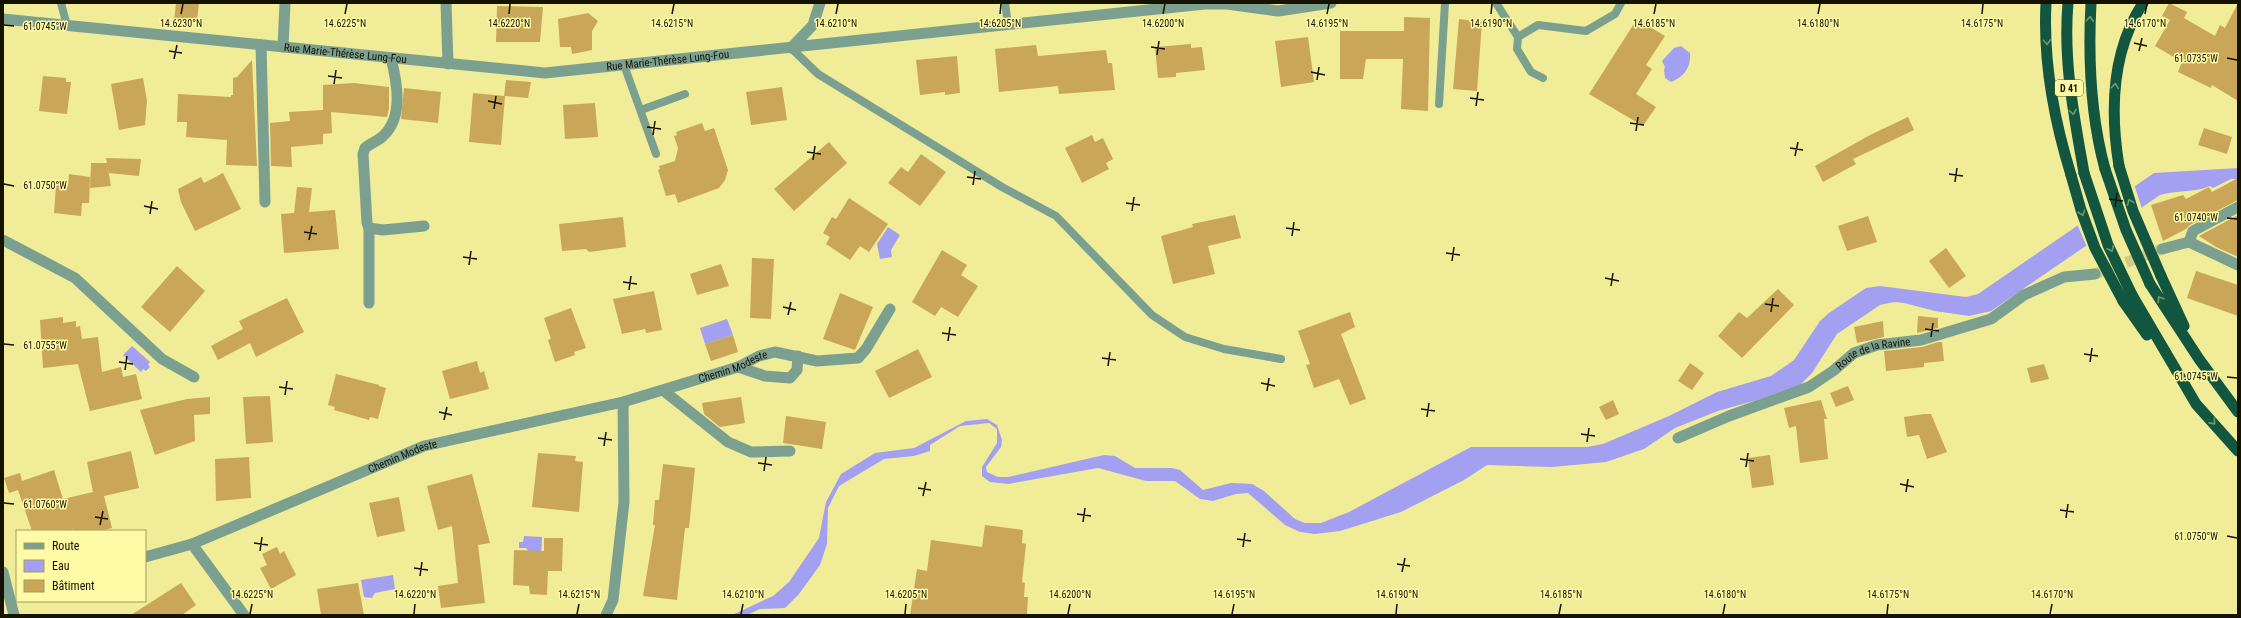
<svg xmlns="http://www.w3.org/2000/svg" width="2241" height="618" font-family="'Roboto Condensed',sans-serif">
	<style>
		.water { fill: #a3a0f1 }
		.pier { fill: #f1ec98 }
		.building { fill: #caa659 }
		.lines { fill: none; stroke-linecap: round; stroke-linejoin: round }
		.minor-tunnel { stroke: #d0cb81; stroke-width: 11; stroke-dasharray: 11 5.5; stroke-linecap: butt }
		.service { stroke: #7ca090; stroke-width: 8 }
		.minor { stroke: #7ca090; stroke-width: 11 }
		.trunk { stroke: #125640; stroke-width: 11 }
		.trunk-bridge { stroke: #125640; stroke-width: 11 }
		.oneway { stroke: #719868 }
		.ticks { fill: none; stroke: #151200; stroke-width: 1.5 }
		.labels { text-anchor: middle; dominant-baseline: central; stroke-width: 3; stroke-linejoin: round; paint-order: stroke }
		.shield { fill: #fffaa5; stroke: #5b5832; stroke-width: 1 }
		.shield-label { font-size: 10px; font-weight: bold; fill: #151200 }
		.street-label { font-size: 11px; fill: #151200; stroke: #fffaa5 }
		.ticks-label { font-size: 10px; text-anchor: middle; fill: #151200; stroke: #fffaa5; stroke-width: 3; stroke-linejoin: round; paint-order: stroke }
	</style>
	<rect width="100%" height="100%" fill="#f1ec98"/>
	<path class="water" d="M1681 46 1690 53C1691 67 1685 76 1671 82L1665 78 1664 70 1665 67 1662 61 1674 48Z
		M2238 168V179H2231L2213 188 2210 186C2194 193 2176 190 2160 195L1991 311 1969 316 1935 311 1904 303 1894 302 1880 305 1837 334 1812 373 1800 385 1757 400 1718 411 1675 428 1644 449 1606 462 1552 467 1487 465 1464 480 1401 512 1340 531 1315 534 1300 532 1285 525 1248 493 1236 494 1213 501 1200 499 1175 481H1146L1098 468 1008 484 990 482 982 476V467L997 443V429L989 423 960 426 930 445V451L914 456 884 459 839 486 828 508 827 544 820 565 799 594 785 608 760 609 747 615H732L773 596 789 582 819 538 826 502 841 474 875 453 914 448 966 421 987 419 997 425 1002 440 1001 447 986 467 987 472 998 477H1008L1104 455 1115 456 1135 468H1172L1180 470 1203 490 1231 483 1252 484 1264 491 1295 519 1305 523H1321L1349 512 1471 447H1587L1603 444 1669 416 1717 392 1771 376 1794 360 1820 321 1829 313 1866 288 1880 286 1966 297 1978 294 2154 173Z
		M888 227 900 235 891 250 892 257 880 259 877 244Z
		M727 319 733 335 705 344 700 328Z
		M132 346 150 362 148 365 150 367 146 371 143 369 141 372 123 355Z
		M524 536 542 537 541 560 535 559 526 548H519V542H523Z
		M393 575 395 589 375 593 372 598 364 597 361 580Z"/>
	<path class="pier" d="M2134 184 2142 209 2087 247 2077 224Z"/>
	<path class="building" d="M176 3H199L197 21 174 20Z
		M2169 3 2187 12 2184 18 2215 36 2220 25 2225 28 2238 3V101L2212 85 2211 88 2178 72 2182 62 2155 46 2170 20 2162 16Z
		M497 6 543 7 540 42H496Z
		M588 13 598 21 592 31V50L572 54 571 47H560L558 19Z
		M1404 17 1430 18 1428 111 1401 109 1403 59H1366L1363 79H1340V31H1404Z
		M1459 19 1482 22 1477 91 1453 89Z
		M1637 19 1665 36 1646 65 1652 69 1636 94 1656 107 1643 126 1589 94Z
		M1308 37 1314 82 1281 87 1275 41Z
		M1191 44V48L1202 47 1205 70 1176 73V77L1158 78 1155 47Z
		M1036 45 1038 56 1106 50 1108 63H1112L1115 90 1059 94 1058 86 999 92 995 49Z
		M957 56 960 93 945 95V92L920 95 916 60Z
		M252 60 257 166 226 165 227 140 186 137 187 122H177L178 94 231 97V95H233V78L237 77Z
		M43 76 66 78V82H71L67 114 39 111Z
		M143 78 147 101 145 125 119 130 111 84Z
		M506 80 531 82 528 98 505 96 501 145 469 142 473 93 504 96Z
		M354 83 389 87V108L387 117 331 112 332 133 323 134V144L291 147 292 167 271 166 270 123 290 121 289 112 323 110V85Z
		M782 87 787 120 751 125 746 92Z
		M404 88 441 92 438 123 401 119Z
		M595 103 598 137 565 139 563 105Z
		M1908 117 1914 130 1853 159 1856 164 1823 182 1815 166 1870 135Z
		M702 123 705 131 714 128 728 170 725 180 719 188 678 203 675 194 666 196 658 170 660 169 659 166 675 161 678 148 674 136 677 135 676 132Z
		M2204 128 2232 137 2227 154 2198 145Z
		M1092 135 1095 142 1103 138 1113 159 1106 163 1109 169 1082 183 1065 148Z
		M829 142 847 163 794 211 774 189Z
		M921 154 946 172 920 206 888 183 901 167 908 172Z
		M106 158 141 159 139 176 109 173Z
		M91 163H107L111 186 90 188Z
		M223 173 241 209 195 231 181 202 178 189 201 177 204 183Z
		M69 174 90 177 89 203H82L81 216 54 213 56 185 68 186Z
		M2238 178V200L2190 225 2186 229 2163 241 2151 205 2183 195 2186 199 2209 187 2212 192Z
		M297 187 312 188 309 212 335 210 339 249 284 253 281 214 294 213Z
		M849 198 888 224 869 252 860 246 850 260 826 244 830 237 823 233 832 217 836 219Z
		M1235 215 1241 238 1208 246 1215 274 1173 284 1161 236 1193 227 1192 224Z
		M2238 215V257L2216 247 2199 236Z
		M1868 216 1877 242 1847 251 1838 226Z
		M623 217 626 247 589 252 586 249 562 251 559 224Z
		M1946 248 1966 276 1949 288 1929 261Z
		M942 250 967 265 961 275 978 286 958 317 941 307 935 316 912 302Z
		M752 258 774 259 771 319 750 318Z
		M721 264 729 286 697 295 690 274Z
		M177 266 205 291 170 332 141 307Z
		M2196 271 2238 285V316L2187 298Z
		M1778 289 1794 305 1742 358 1718 336 1739 312 1747 318Z
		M654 291 662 330 646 333 645 329 622 334 613 299Z
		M840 293 873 307 855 350 823 339Z
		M287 298 304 332 256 357 250 343 218 360 211 346 243 329 239 321Z
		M571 308 586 348 574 352 575 355 555 362 548 340 551 339 544 318Z
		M1350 312 1355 327 1341 334 1366 399 1350 405 1339 379 1314 388 1306 365 1310 364 1298 331Z
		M1918 316 1938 318V328L1917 333Z
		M63 317V323L76 321V327L80 326 82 339 98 337 102 372 121 367 123 377 136 374 142 399 90 411 78 364 43 368 40 320Z
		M1883 321 1884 337 1857 343 1854 327Z
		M733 335 738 352 711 361 705 344Z
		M1938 342H1942L1944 361 1924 363V367L1886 371 1884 351 1922 347Z
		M918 349 932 377 889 398 875 371Z
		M477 361 480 373 484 371 489 389 450 399 442 371Z
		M1690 363 1704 373 1692 390 1678 381Z
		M2044 364 2049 379 2031 383 2027 368Z
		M336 374 379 385V386L386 388 378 419 370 417 369 420 334 410 335 407 328 405Z
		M1848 386 1854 400 1836 407 1830 393Z
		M270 396 273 442 246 444 243 397Z
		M210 397V414L194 415 195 441 155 455 140 410 187 399Z
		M741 397 745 423 720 427 704 414 702 403Z
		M1613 400 1619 414 1606 420 1599 407Z
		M1821 400 1827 419H1824L1828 459 1800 463 1796 426 1789 428 1784 408Z
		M1924 414H1931L1947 452 1927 459 1919 435 1907 437 1904 417Z
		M786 416 826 422 822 449 783 443Z
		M131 451 139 488 104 496 112 528 99 531H74L72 528 73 531H32L18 490 9 493 4 478 20 473 22 481 54 470 63 499 93 492 87 462Z
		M538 453 576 456 575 461 583 462 579 512 532 507Z
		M1770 455 1774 485 1752 488 1748 458Z
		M249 457 251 498 216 501 215 459Z
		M663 464 695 468 689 528H685L677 600 643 596 655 525H653L655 500H659Z
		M472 474 490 543 478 545 485 603 441 608 438 586 458 583 452 526 438 530 427 486Z
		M399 497 405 531 377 537 369 503Z
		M985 525 1023 530 1022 543 1026 544 1022 582 1025 583 1024 597H1028L1027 615H910L917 569 927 571 931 540 982 547Z
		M544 538H563L562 571H548L547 595 530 594 529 586 513 585 514 550 544 551Z
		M277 547 280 554 284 551 296 575 271 589 260 568 267 565 262 554Z
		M181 583 196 605 182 615H131Z
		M358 583 364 615H321L317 589Z"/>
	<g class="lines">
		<path class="minor-tunnel" d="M2095 274 2162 249"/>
		<path class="service" d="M61 3 67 26
			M1005 3 1008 24
			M1496 3 1518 37 1538 25 1586 31 1615 14 1621 3
			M1518 37 1517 49 1531 72 1543 78
			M791 48 818 74 1002 187 1056 216 1152 315 1185 337 1224 349 1281 359
			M624 65 656 154
			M1439 104 1445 3
			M641 110 685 94"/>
		<g class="minor">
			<path d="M446 3 448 64"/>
			<path id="s1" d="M3 19 545 73 1205 4H1227L1278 11 1331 3"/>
			<path d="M261 45 265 202"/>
			<path d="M283 47 285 3"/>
			<path d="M791 48 813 25 820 3"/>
			<path d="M391 58C397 82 404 117 383 136 378 141 371 143 365 148L363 154 367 223 369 228 383 230 424 226"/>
			<path d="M369 228V303"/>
			<path d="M3 240 75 278 162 359 194 377"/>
			<path d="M2189 242 2238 265"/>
			<path d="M2162 249 2189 242 2193 231 2238 207"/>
			<path d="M738 367 765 376 790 378 797 370 798 356"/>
			<path d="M664 391 728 442 751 452 790 451"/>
			<path id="s2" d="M1678 438 1729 416 1809 387 1833 371 1854 353 1877 345 1921 340 1991 319 2024 295 2064 277 2095 274"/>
			<path d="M192 544 244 615"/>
			<path id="s3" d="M145 557 192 544 424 446 623 402 738 367 759 356 775 352 817 361 858 358 866 349 890 309"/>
			<path d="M3 572 14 615"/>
			<path d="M606 615 613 600 624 502 623 402"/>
		</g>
		<path class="trunk" d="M2046 3C2043 61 2054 120 2071 175
			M2068 3C2063 61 2074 116 2084 173
			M2091 3C2088 59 2090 114 2105 169
			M2119 166C2110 111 2111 52 2143 3
			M2161 276 2184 326
			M2150 284 2199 359 2238 412
			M2132 295 2196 404 2238 451
			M2123 301 2147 335"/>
		<path class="trunk-bridge" d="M2119 166 2133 211 2161 276
			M2105 169 2126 230 2150 284
			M2084 173 2108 245 2132 295
			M2071 175 2081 210 2095 248 2123 301"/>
	</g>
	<defs><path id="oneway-chevron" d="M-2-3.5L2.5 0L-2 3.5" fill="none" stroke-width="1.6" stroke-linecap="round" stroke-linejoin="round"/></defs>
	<g class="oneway">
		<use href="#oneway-chevron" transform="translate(2090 19) rotate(-87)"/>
		<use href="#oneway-chevron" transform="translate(2047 42) rotate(87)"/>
		<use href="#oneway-chevron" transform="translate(2115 86) rotate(-84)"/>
		<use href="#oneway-chevron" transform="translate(2073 112) rotate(79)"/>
		<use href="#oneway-chevron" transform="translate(2130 202) rotate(-111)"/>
		<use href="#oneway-chevron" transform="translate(2082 213) rotate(71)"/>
		<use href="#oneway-chevron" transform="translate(2111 249) rotate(66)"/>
		<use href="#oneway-chevron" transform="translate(2160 299) rotate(-123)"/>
		<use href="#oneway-chevron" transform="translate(2213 422) rotate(48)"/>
	</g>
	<path class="ticks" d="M181 14 183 4M345 14 347 4M509 14 510 4M672 14 674 4M836 14 838 4M1000 14 1001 4M1163 14 1165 4M1327 14 1329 4M1491 14 1492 4M1654 14 1656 4M1818 14 1820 4M1982 14 1983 4M2145 14 2147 4M4 25 14 26M2134 43 2147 46M1151 47 1165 49M169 51 182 53M2139 51 2142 38M1157 55 1159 41M2227 58 2237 60M174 59 177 45M1311 72 1325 75M328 76 342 78M1317 80 1319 67M334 84 336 70M1470 98 1484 100M488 101 502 104M1476 106 1478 92M494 109 496 96M1630 123 1644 125M647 127 661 129M1636 131 1638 117M653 135 655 121M1790 148 1803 150M807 152 821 154M1795 156 1798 142M813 160 815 146M1949 174 1963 176M967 177 981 179M1955 182 1957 168M4 184 14 186M973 185 975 171M2109 199 2123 201M1126 203 1140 205M144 206 158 209M2115 207 2117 193M1132 211 1134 197M150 214 152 201M2227 218 2237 219M1286 228 1300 230M304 232 317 234M1292 236 1294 222M309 240 312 226M1446 253 1460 255M463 257 477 259M1452 261 1454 247M469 265 471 251M1605 278 1619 281M623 282 637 284M1611 286 1613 273M629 290 631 276M1765 304 1779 306M783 307 796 310M1771 312 1773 298M788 315 791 302M1925 329 1939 331M942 333 956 335M1931 337 1933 323M948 341 950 327M4 344 14 345M2084 354 2098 356M1102 358 1116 360M119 362 133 364M2090 362 2092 348M1108 366 1110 352M125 370 127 356M2227 377 2237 378M1261 383 1275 386M279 387 293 389M1267 391 1269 378M285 395 287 381M1421 409 1435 411M439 412 452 415M1427 417 1429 403M444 420 447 407M1581 434 1595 436M598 438 612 440M1587 442 1589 428M604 446 606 432M1740 459 1754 461M758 463 772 465M1746 467 1748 453M764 471 766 457M1900 484 1914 487M918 488 931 490M1906 492 1908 479M923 496 926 482M4 503 14 504M2060 510 2074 512M1077 514 1091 516M95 517 108 519M2066 518 2068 504M1083 522 1085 508M100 525 103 511M2227 536 2237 538M1237 539 1251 541M254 543 268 545M1243 547 1245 533M260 551 262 537M1397 564 1410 566M414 568 428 570M1402 572 1405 558M420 576 422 562M250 614 252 604M414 614 415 604M577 614 579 604M741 614 743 604M905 614 906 604M1068 614 1070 604M1232 614 1234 604M1396 614 1397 604M1559 614 1561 604M1723 614 1725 604M1887 614 1888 604M2050 614 2052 604"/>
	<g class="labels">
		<rect class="shield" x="2055" y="80" width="28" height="16" rx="3"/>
		<g class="shield-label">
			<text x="2069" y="88">D 41</text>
		</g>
		<g class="street-label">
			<text stroke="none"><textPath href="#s1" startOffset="344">Rue Marie-Thérèse Lung-Fou</textPath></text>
			<text stroke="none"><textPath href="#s1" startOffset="668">Rue Marie-Thérèse Lung-Fou</textPath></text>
			<text stroke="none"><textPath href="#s2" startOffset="215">Route de la Ravine</textPath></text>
			<text stroke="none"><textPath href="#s3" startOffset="620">Chemin Modeste</textPath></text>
			<text stroke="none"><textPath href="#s3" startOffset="277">Chemin Modeste</textPath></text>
		</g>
	</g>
	<g class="ticks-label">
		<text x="181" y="27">14.6230°N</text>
		<text x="345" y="27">14.6225°N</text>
		<text x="509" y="27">14.6220°N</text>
		<text x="672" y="27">14.6215°N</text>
		<text x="836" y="27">14.6210°N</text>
		<text x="1000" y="27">14.6205°N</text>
		<text x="1163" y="27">14.6200°N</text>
		<text x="1327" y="27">14.6195°N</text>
		<text x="1491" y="27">14.6190°N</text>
		<text x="1654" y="27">14.6185°N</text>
		<text x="1818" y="27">14.6180°N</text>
		<text x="1982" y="27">14.6175°N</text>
		<text x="2145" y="27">14.6170°N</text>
		<text x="45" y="30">61.0745°W</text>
		<text x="2196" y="62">61.0735°W</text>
		<text x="45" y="189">61.0750°W</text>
		<text x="2196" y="221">61.0740°W</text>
		<text x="45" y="349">61.0755°W</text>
		<text x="2196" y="380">61.0745°W</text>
		<text x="45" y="508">61.0760°W</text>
		<text x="2196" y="540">61.0750°W</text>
		<text x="252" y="598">14.6225°N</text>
		<text x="415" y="598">14.6220°N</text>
		<text x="579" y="598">14.6215°N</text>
		<text x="743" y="598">14.6210°N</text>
		<text x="906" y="598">14.6205°N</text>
		<text x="1070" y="598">14.6200°N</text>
		<text x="1234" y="598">14.6195°N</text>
		<text x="1397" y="598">14.6190°N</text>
		<text x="1561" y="598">14.6185°N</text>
		<text x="1725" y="598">14.6180°N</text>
		<text x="1888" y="598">14.6175°N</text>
		<text x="2052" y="598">14.6170°N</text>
	</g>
	<rect width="2241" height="618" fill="none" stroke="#151200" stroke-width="8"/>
	<rect x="16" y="530" width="130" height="72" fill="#fffaa5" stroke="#a19d63"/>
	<rect x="24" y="543" width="20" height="6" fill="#7ca090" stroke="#a19d63"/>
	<text x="52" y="550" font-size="12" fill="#151200">Route</text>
	<rect x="24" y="560" width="20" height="12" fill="#a3a0f1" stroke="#a19d63"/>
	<text x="52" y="570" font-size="12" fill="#151200">Eau</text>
	<rect x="24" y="580" width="20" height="12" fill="#caa659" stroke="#a19d63"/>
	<text x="52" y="590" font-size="12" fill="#151200">Bâtiment</text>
</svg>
